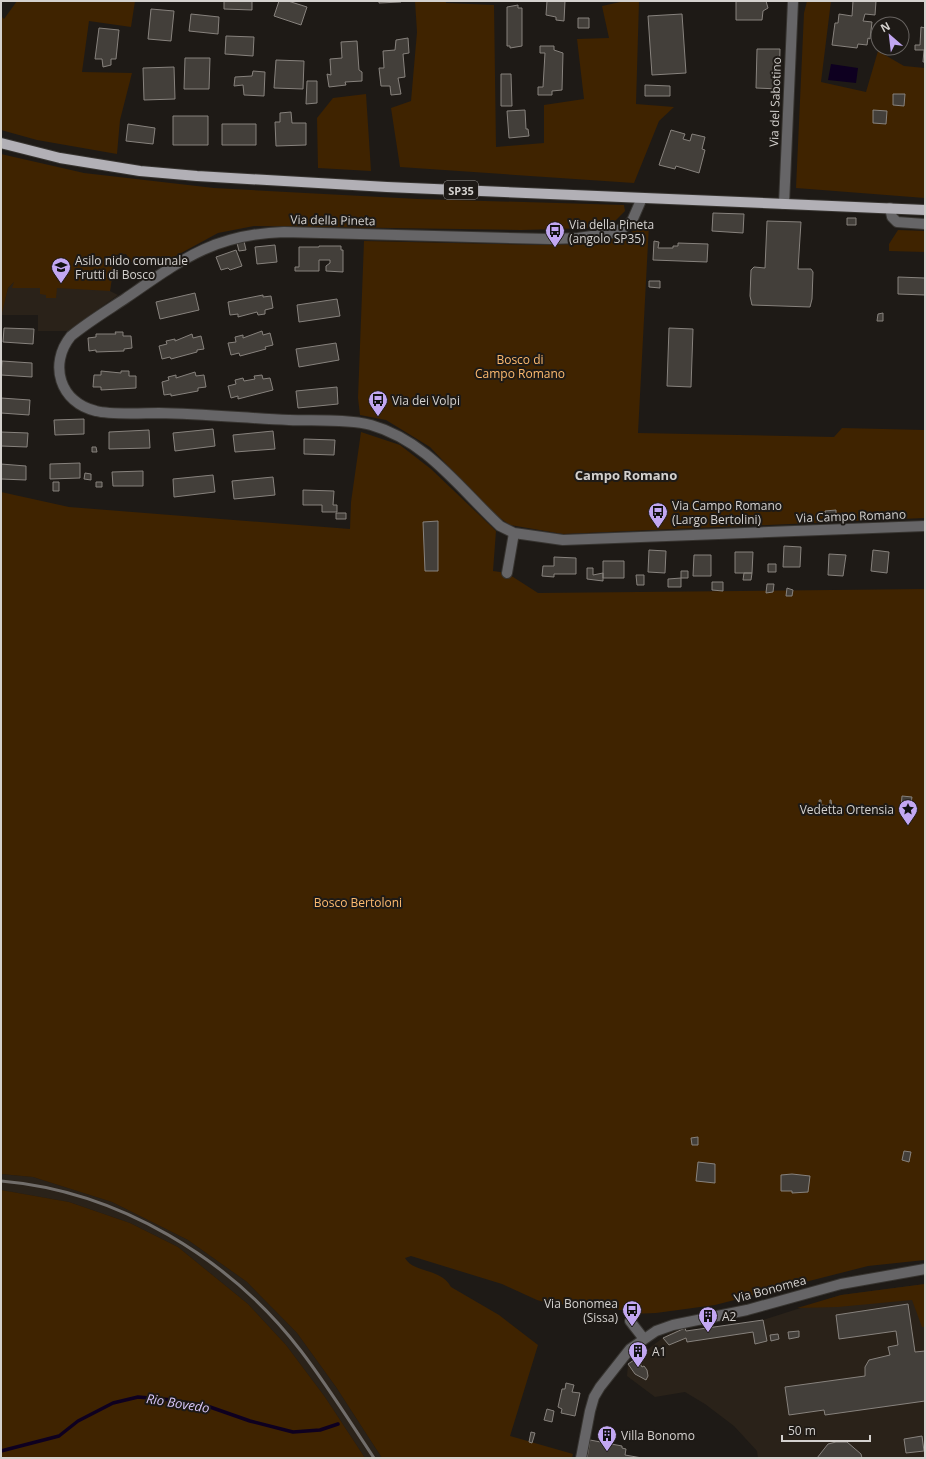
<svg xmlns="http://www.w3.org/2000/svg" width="926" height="1459" font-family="'Open Sans',sans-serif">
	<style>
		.built { fill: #2a2219 }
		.green { fill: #3f2300 }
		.water { fill: #0e0020 }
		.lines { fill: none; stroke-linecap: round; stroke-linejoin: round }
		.stream { stroke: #0e0020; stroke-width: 3.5 }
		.building { fill: #433f3a; stroke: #87827d }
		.minor-casing { stroke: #373430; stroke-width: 12 }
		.major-casing { stroke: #373430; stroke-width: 12 }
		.minor { stroke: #666567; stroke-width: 10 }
		.major { stroke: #b2b0b6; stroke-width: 10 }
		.rail { stroke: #726e6b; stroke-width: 3 }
		.labels { text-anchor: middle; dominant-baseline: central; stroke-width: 4; stroke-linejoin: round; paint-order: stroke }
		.shield { fill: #1e1a16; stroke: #9d9a97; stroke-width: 1 }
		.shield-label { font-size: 11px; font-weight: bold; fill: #d4d1ce }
		.street-label { font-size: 12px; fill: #d4d1ce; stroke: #1e1a16 }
		.poi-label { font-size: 12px; fill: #d4d1ce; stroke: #1e1a16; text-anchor: start }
		.park-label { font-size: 12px; fill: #fdba6f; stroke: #1e1a16 }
		.neighbourhood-label { font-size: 13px; font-weight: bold; fill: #d4d1ce; stroke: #1e1a16 }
		.water-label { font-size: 13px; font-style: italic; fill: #d8c6f9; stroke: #1e1a16 }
	</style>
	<rect width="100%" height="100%" fill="#1e1a16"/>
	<path class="built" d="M114 268 110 291 118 295 68 331H38V315H1L8 288 15 281Z
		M1 1174 33 1177 112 1202 188 1240 247 1282 297 1333 336 1387 382 1458H365L325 1397 286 1345 248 1304 178 1247 130 1223 69 1202 1 1190Z
		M925 1284V1458H758L757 1451 734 1426 705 1404 685 1392 655 1397 627 1376 628 1364 668 1334 678 1330 685 1328 686 1331 763 1320 841 1295Z"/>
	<path class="green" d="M17 1H135L131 27 89 21 82 72 132 73 120 120 117 154 37 140 1 130V16L4 19Z
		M415 1H446V3L494 5 496 147 544 143V105L584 99 577 39 609 38 602 6 625 1H639L636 104 674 107 659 121 634 183 400 167 391 108 411 101 417 32Z
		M807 1H831L821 82 866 92 878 51 904 66 925 68V198L796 188 804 13Z
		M366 94 371 171 318 168 317 118 333 98Z
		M1 154 84 173 214 188 418 199 624 205 625 211 615 221 590 228 521 230 254 226 218 233 172 258 147 263 131 262 126 254 115 255 110 291 57 288 56 298H46V295L40 294V288H12L14 282 8 288 1 317Z
		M649 224 638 433 834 437 842 428 925 430 924 518 563 534 510 525 494 514 430 447 386 420 360 415 358 398 364 241 542 245 583 244 617 238Z
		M898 230 925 231V252L889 251V244Z
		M361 432 400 445 431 469 496 531 493 571 507 573 538 593 925 589V1260L868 1266 715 1305 656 1313 631 1314 625 1310H609L580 1305 552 1304 537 1300 502 1284 411 1256 405 1258C413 1273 441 1268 451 1287L499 1315 538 1345 510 1436 573 1454 572 1458H382L336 1387 297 1333 247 1282 188 1240 112 1202 33 1177 1 1174V492L69 507 350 529 351 502Z
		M1 1190 69 1202 130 1223 178 1247 248 1304 286 1345 325 1397 365 1458H1Z
		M925 1284V1327H922L912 1300 838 1307 797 1308 841 1295Z"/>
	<path class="water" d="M831 64 858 68 856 83 828 80Z"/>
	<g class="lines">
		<path class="stream" d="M1 1451 59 1436 78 1421 113 1403 138 1397 173 1400 210 1407 250 1421 293 1432 320 1430 338 1424"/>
	</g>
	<path class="building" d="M224 1H252V10L224 9Z
		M279 1H288L307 7 301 25 274 16Z
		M379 1H401V2L379 3Z
		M547 1H565L564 21 556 20V17L546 15Z
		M736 1H766L768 8 763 11 762 20H736Z
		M853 1H876L875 15 865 14 863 21 872 22 870 39 868 38 867 45 858 44 857 48 832 45 835 23H838L839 14 852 16Z
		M518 5V8H522V46L510 48V46H507V7Z
		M151 9 174 11 171 41 148 39Z
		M191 14 219 17 218 34 189 31Z
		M682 14 686 73 652 75 648 16Z
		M578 18H589V28H578Z
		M921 27 925 28V62H923L924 50H915V45H920Z
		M99 28 119 30 116 59H111V65L103 67 102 59H95Z
		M226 36 254 37 253 56 225 54Z
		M408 38 409 53 403 54 405 77 398 78 401 94 391 95 390 86H381L379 68H384L383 51 395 50 396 40Z
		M357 41 359 70 362 72V81L345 82 346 85 329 87 327 74 331 75 330 59 342 58 341 42Z
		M540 46H554V50L563 53 562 90 552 91V95H538V87H543L545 53H540Z
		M757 49H780L779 89 756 88Z
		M185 58H210L209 89H184Z
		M276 60 304 61 303 89 274 88Z
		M174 67 175 99 144 100 143 68Z
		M253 71 265 72 264 96 244 95 243 85 234 86 235 77 252 76Z
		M501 74H511L512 106H501Z
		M307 81H317V103L306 104Z
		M645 85 670 86V96H645Z
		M893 94H905L904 106 893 105Z
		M525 110 526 129H528L529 136 509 138 507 111Z
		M873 110 887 111 886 124 873 123Z
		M291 112 292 123H306V145L276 146 275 122H280V113Z
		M173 116H208V145H173Z
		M128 124 155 128 153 144 126 141Z
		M222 124H256V145H222Z
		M671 130 685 134 683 139 690 141 692 134 705 137 702 149 705 150 699 173 676 166 675 169 659 165Z
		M713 213 744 214 743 233 712 231Z
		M847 218H856V225H847Z
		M767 221 801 222 798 269H811L813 272 812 299 810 307 752 305 750 296 751 270 754 267 765 268Z
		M244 241 246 250 239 251 237 243Z
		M654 241 659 242 658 248H673V246H678V243L708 244 707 262 653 260Z
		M275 245 277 262 257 264 255 247Z
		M319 246H341V250H343V272L326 271V266L330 263V260H319V271H295V267H299V247H319Z
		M236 250 242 266 230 270 228 268 221 270 216 257Z
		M116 257 124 258 123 264H116Z
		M898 277 925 278V295L898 294Z
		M649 281H660V288L649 287Z
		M195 293 199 310 160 319 156 302Z
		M263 295V297L271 296 273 308 265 310V314L258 315 257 312 238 317V314L230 315 228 302Z
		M337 299 340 316 299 322 297 305Z
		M883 313V321H877L878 314Z
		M4 328 34 329 33 344 3 342Z
		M669 328 693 329 691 387 667 386Z
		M262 331 263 335 270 333 273 345 265 347 266 349 240 356 239 353 231 355 228 343 236 342 235 337 243 335V338Z
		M115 332H123V336H131L132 348 124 349V351L96 352V350L89 351 88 338 96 337V334H116Z
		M192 334 193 338 201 336 204 349 197 350V352L171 359 170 357 162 359 159 346 167 344 166 341 175 339V341Z
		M336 343 339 360 299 367 296 349Z
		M2 361 32 363V377L1 375Z
		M101 371 121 373V371H129V376H136V388L101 390V387H93L94 375H101Z
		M195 372 196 376 204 375 206 387 198 388V391L171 396V394L164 395 162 382 169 380 168 377 176 375V378Z
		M262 375 263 379 270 378 273 390 238 399V396L231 398 228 386 236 384 235 380 243 378 244 381 255 379 254 376Z
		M337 387 338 404 298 408 296 391Z
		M1 398 30 400 29 415 1 413Z
		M84 419V434L55 435 54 420Z
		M213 429 215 446 175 451 173 433Z
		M149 430 150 448 109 449V432Z
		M273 431 275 449 235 452 233 435Z
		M1 432 28 433 27 447 1 446Z
		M304 439 335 440 334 455 304 454Z
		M92 447H96L97 452H92Z
		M80 463V478L50 479V464Z
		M1 464 26 466V480L1 479Z
		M143 471V486H113L112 472Z
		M85 473 91 474V480L84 479Z
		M213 475 215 492 174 497 173 479Z
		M273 477 275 495 234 499 232 481Z
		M53 482H59V491H53Z
		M96 482H102V487H96Z
		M303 490 334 491 333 505H337V512H322V505H303Z
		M836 510V519L825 520V511Z
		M336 513H346V519H336Z
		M438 521V571H425L423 522Z
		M784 546 801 547 800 567H783Z
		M649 550 666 551 665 573 648 572Z
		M873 550 889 552 887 573 871 571Z
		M735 552H753L752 573H735Z
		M829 554 846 555 843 576 828 575Z
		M694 555H711V576H693Z
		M554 557 576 558V574H554V577L542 576 543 566H554Z
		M603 561H624V578H603Z
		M768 564H776V572H768Z
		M587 568H593V575L603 573V581L587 579Z
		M681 571H688V578H681Z
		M744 573H752L751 580H743Z
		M636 575H644V585H637Z
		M681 578V587H668V579Z
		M712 582H723V591L712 590Z
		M767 584H774L773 592 766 593Z
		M787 588 793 590 792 596H786Z
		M902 796 912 797 910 809 901 807Z
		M819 800H821V805L830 806V800H831L832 808H820Z
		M698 1137V1145H692L691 1138Z
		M904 1151 911 1152 909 1162 902 1160Z
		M698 1162 715 1164V1183L696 1181Z
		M792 1174 810 1176 808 1192 792 1193V1191H781V1175Z
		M908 1304 915 1352 925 1351V1401L825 1415 824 1410 789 1415 785 1387 865 1376V1367L869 1360 890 1355 888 1347 898 1345 896 1331 839 1339 836 1315Z
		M763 1320 767 1341 755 1344 753 1332 687 1342 686 1338 669 1345 663 1338 685 1328 686 1331Z
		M799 1331V1337L789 1339 788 1332Z
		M778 1334 779 1339 771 1341 770 1335Z
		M637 1358 642 1367 644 1366 647 1370 648 1376 646 1380 635 1374 628 1364Z
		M566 1383 574 1385 572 1392 580 1393 575 1416 561 1413 562 1409 558 1407 562 1389H565Z
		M547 1409 554 1411 552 1422 544 1420Z
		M531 1432 535 1433 532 1443 529 1442Z
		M922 1436 924 1451 906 1453 904 1439Z
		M590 1440 622 1446V1448L626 1449 625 1455 642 1458H587Z
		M836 1442H847L861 1454 862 1458H817L828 1444Z"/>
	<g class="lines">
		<defs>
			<path id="minor" d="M642 198 632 221 623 228 612 233 578 238 550 239 284 232C214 234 181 260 126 298 108 310 88 322 71 336 48 364 60 403 96 411 111 415 143 413 159 413 203 414 246 418 289 420 315 421 347 419 371 425 427 441 460 489 500 526L514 533 563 540 925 526
				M784 204 793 1
				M890 208 892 217 897 222 925 224
				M507 573 514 533
				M630 1321 644 1339
				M581 1458 590 1411 594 1397 600 1387 630 1349 656 1331 673 1325 747 1310 841 1284 925 1269"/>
			<path id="major" d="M1 143 60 158 140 171 197 176 387 187 925 210"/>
		</defs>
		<use href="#minor" class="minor-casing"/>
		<use href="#major" class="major-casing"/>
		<use href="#minor" class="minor"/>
		<use href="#major" class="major"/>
		<path class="rail" d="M1 1181C118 1191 230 1258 301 1351 327 1385 350 1422 374 1458"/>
	</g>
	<defs>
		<symbol id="bus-pin" viewBox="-11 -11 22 30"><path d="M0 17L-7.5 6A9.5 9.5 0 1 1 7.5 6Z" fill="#c2a7f2" stroke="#1e1a16"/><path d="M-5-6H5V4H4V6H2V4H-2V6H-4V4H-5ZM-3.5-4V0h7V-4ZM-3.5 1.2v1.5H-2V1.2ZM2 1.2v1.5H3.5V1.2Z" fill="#111"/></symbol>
		<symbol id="school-pin" viewBox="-11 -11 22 30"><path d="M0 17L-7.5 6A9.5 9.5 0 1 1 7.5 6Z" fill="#c2a7f2" stroke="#1e1a16"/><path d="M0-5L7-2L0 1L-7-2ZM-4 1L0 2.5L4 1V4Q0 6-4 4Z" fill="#111"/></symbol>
		<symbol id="sight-pin" viewBox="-11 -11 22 30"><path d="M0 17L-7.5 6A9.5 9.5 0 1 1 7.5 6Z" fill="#c2a7f2" stroke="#1e1a16"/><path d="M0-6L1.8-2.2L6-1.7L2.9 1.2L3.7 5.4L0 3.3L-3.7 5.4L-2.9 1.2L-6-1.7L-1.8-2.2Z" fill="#111"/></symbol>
		<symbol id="building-pin" viewBox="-11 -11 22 30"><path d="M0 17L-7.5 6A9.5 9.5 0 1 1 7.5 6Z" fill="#c2a7f2" stroke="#1e1a16"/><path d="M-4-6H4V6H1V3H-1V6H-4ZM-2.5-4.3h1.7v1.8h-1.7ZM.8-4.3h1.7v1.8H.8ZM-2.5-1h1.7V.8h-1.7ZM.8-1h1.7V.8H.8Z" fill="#111"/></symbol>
	</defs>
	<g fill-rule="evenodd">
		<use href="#bus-pin" x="544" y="220" width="22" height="30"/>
		<use href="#school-pin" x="50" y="256" width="22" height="30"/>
		<use href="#bus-pin" x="367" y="389" width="22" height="30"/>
		<use href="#bus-pin" x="647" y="501" width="22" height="30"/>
		<use href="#sight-pin" x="897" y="798" width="22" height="30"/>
		<use href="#bus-pin" x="621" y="1299" width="22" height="30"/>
		<use href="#building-pin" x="697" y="1305" width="22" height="30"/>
		<use href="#building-pin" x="627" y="1340" width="22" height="30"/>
		<use href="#building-pin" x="596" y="1424" width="22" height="30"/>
	</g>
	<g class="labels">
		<rect class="shield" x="444" y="181" width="34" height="18" rx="3"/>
		<g class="shield-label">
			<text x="461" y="190">SP35</text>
		</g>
		<g class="street-label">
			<text transform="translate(775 102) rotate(-88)">Via del Sabotino</text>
			<text transform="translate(333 220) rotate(1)">Via della Pineta</text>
			<text transform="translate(851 516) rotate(-2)">Via Campo Romano</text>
			<text transform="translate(770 1289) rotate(-15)">Via Bonomea</text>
		</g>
		<g class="poi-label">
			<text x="569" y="224">Via della Pineta<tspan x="569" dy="14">(angolo SP35)</tspan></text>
			<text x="75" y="260">Asilo nido comunale<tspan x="75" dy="14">Frutti di Bosco</tspan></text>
			<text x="392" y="400">Via dei Volpi</text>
			<text x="672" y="505">Via Campo Romano<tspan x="672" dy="14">(Largo Bertolini)</tspan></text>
			<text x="894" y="809" text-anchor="end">Vedetta Ortensia</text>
			<text x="618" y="1303" text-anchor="end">Via Bonomea<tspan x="618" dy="14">(Sissa)</tspan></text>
			<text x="722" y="1316">A2</text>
			<text x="652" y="1351">A1</text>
			<text x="621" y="1435">Villa Bonomo</text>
		</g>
		<g class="park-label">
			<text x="520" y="359">Bosco di<tspan x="520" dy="14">Campo Romano</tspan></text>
			<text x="358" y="902">Bosco Bertoloni</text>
		</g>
		<g class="neighbourhood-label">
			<text x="626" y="475">Campo Romano</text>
		</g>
		<g class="water-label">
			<text transform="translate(178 1403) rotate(9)">Rio Bovedo</text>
		</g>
	</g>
	<rect width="926" height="1459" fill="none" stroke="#d4d1ce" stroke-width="4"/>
	<g transform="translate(890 36) rotate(332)"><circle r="19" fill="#1e1a16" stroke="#676360"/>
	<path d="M0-3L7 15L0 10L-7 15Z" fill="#c2a7f2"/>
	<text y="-6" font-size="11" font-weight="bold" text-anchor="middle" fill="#d4d1ce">N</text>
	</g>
	<path d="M782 1435v6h88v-6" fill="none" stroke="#d4d1ce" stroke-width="2"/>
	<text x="788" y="1435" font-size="12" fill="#d4d1ce" stroke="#1e1a16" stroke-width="3" paint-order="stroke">50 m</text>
</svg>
